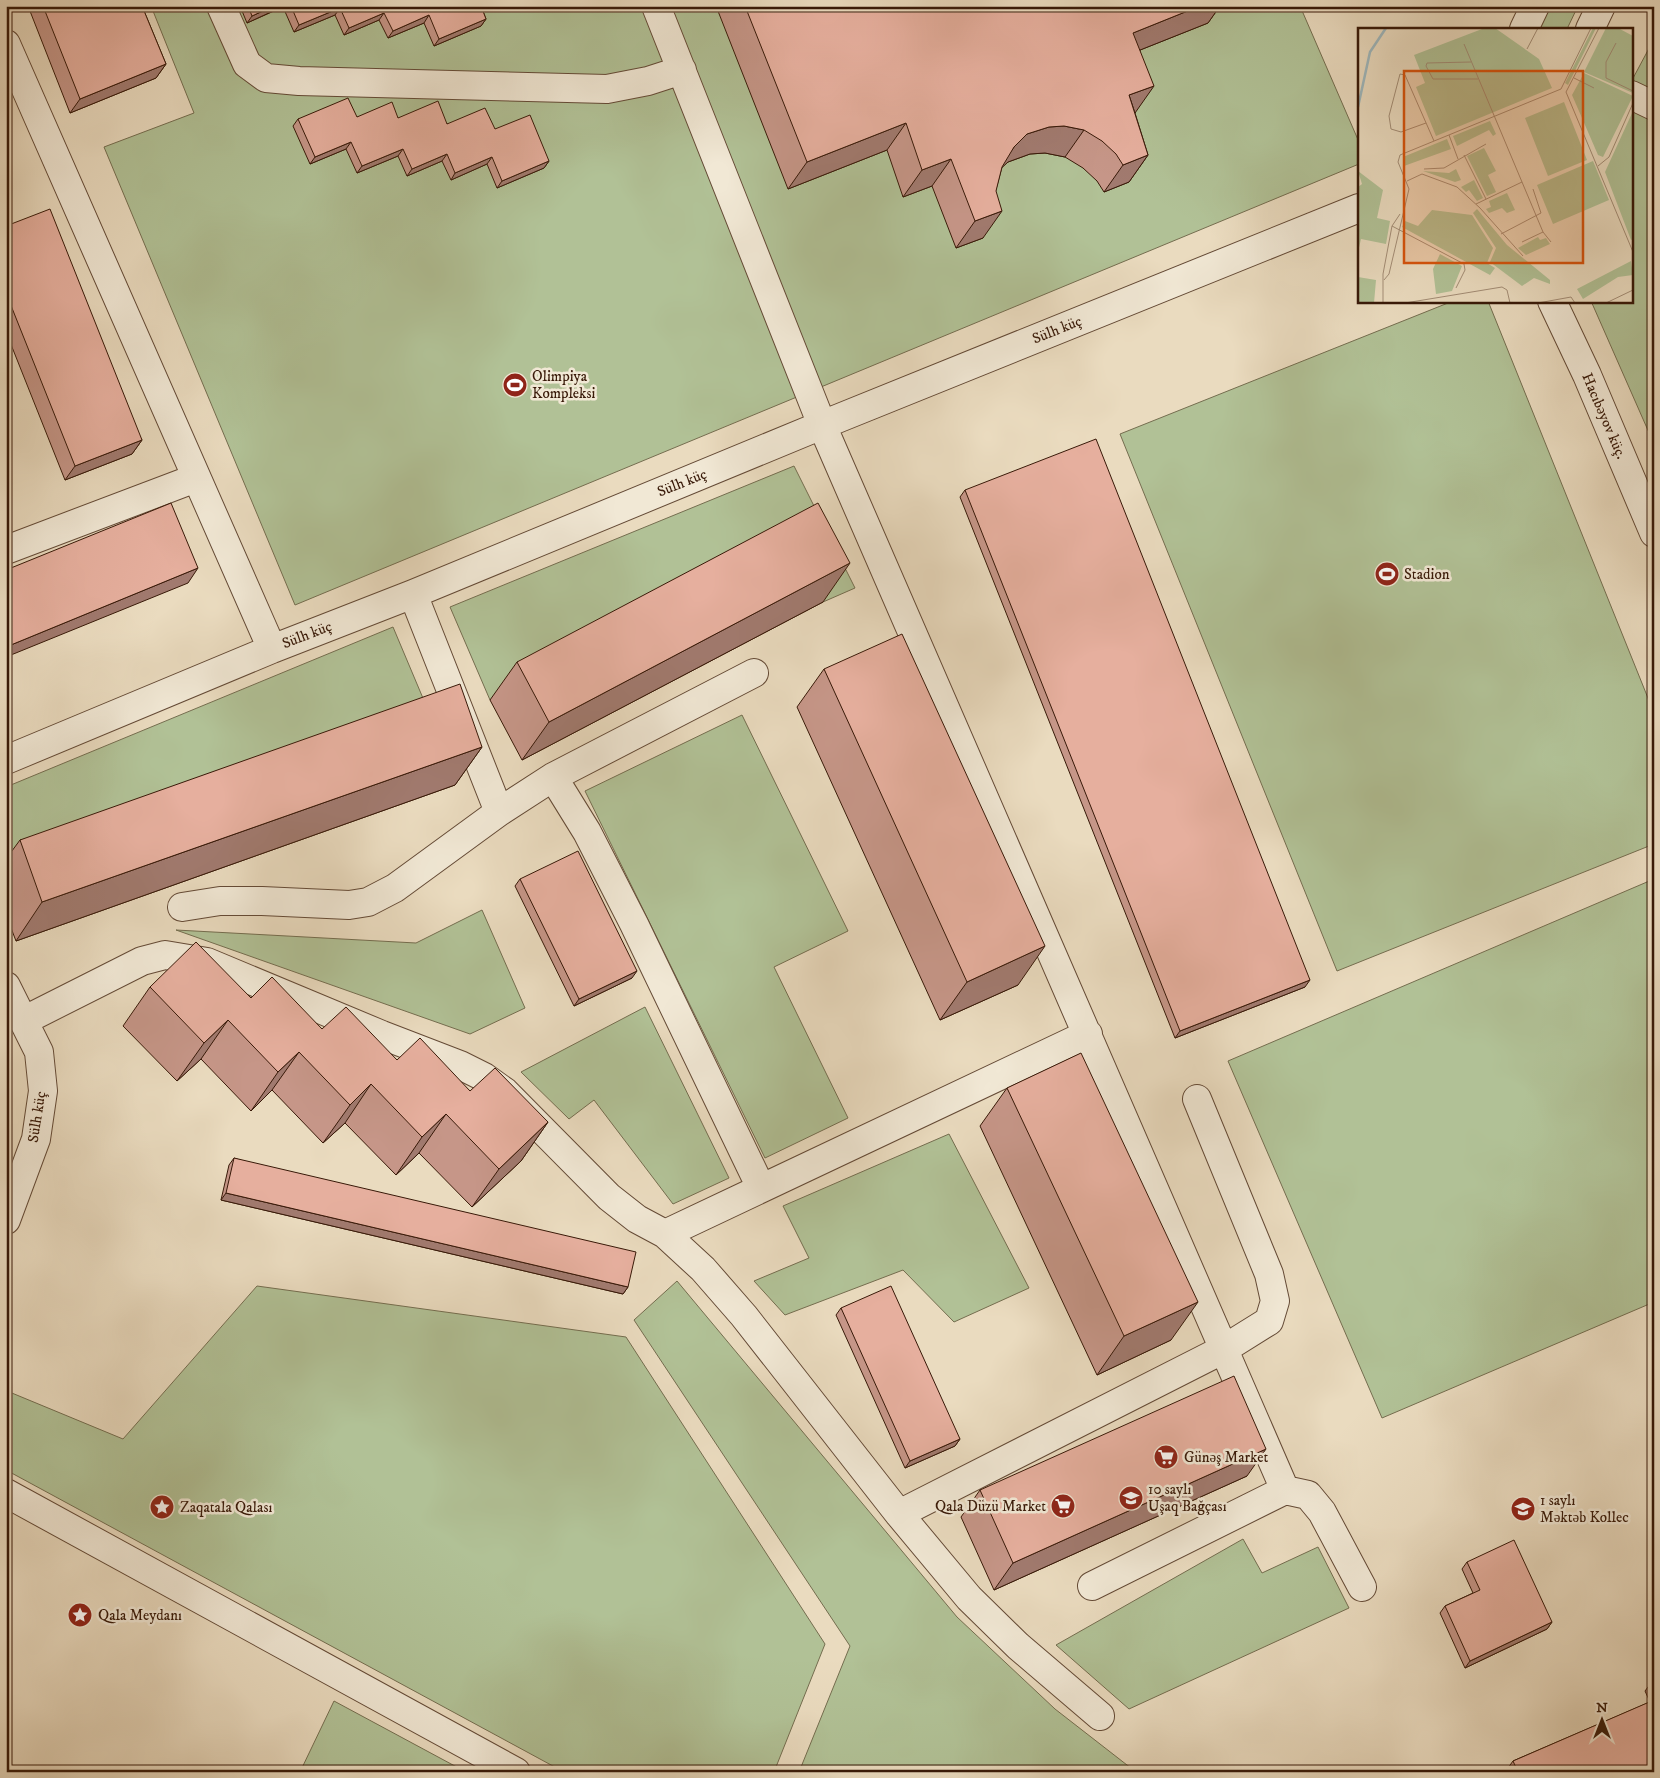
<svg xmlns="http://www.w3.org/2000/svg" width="1660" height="1778" font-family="'IM FELL DW Pica',serif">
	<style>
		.green { fill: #b1c196; stroke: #746d4f }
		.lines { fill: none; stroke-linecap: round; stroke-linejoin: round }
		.minor-casing { stroke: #644a36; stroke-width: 30 }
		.minor { stroke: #f1e8d5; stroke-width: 28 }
		.wall { fill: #c69688; stroke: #381908 }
		.shaded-wall { fill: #a17a6f; stroke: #381908 }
		.building { fill: #e6af9e; stroke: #381908 }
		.labels { text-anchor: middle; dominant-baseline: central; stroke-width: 5; stroke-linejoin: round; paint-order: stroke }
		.street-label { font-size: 15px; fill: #381908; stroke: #f1e8d5 }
		.poi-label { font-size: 15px; fill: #381908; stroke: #f1e8d5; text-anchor: start }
		.inset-river { fill: none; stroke: #9eb8be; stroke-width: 2.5 }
		.inset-road { fill: none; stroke: #a38d76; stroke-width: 1 }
		.view { fill: #d6530c; fill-opacity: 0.15; stroke: #d6530c; stroke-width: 2.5 }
		.inset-edge { fill: none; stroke: #381908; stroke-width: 2.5 }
	</style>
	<rect width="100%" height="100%" fill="#eadbbf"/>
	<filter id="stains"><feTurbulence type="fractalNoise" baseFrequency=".004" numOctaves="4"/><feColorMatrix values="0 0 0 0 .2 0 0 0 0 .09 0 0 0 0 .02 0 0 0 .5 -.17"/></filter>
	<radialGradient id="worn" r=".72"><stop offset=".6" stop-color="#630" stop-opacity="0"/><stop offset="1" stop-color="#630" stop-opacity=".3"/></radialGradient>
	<path class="green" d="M151 6H1300L1359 142V164L295 605 104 147 194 113Z
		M1548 6H1578L1567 29H1537Z
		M1654 39V444L1591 301H1631V82Z
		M1453 301H1488L1654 713V844L1337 971 1120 434Z
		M794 466 855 588 823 602 791 541 490 700 450 607Z
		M393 627 433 722 6 873V787Z
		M742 715 848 931 774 967 848 1118 765 1158 585 791Z
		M1654 879V1302L1382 1418 1228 1061Z
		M482 910 525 1008 470 1034 176 930 416 943Z
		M645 1007 729 1178 673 1204 594 1100 569 1119 521 1072Z
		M949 1134 1029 1288 954 1322 903 1270 785 1315 754 1281 809 1258 783 1206Z
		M677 1281 957 1617 1055 1709 1136 1772H799L850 1646 634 1320Z
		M257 1286 626 1337 825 1644 774 1772H564L6 1470 7 1391 123 1439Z
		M1243 1539 1262 1573 1318 1547 1349 1608 1129 1709 1056 1645Z
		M334 1701 466 1772H300Z"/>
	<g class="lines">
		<defs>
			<path id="minor" d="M221 6 247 64 266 78 299 81 607 89 648 81 682 70
				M656 6 822 425 1285 1490
				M1524 29 1535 6
				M1590 29 1601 6
				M6 44 272 649
				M1631 95 1654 106
				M1552 301 1587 375 1654 533
				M6 550 196 478
				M413 594 499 812
				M6 760 272 649 413 594 822 425 1359 208
				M553 777 587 832 634 924 761 1188
				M182 907 220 901H262L349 905 368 902 395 888 499 812 553 777 754 673
				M6 986 39 1052 43 1091 36 1139 6 1220
				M23 1021 142 961 165 955 207 962 382 1035 460 1065 484 1077 505 1092 609 1197 637 1219 665 1234 703 1269 744 1316 899 1514 969 1598 1018 1646 1100 1716
				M665 1234 1088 1034
				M6 1493 516 1772
				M899 1514 1224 1349 1269 1321 1275 1301 1269 1274 1197 1099
				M1092 1586 1285 1490 1308 1495 1322 1512 1362 1587"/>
		</defs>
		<use href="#minor" class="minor-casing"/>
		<use href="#minor" class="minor"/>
	</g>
	<path class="wall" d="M28 6H142L166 64 156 78 70 113Z
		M240 6H481L486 19 481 26 434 46 424 23 388 38 379 20 344 35 335 15 294 32 283 7 247 23Z
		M716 6H1220L1208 23 1140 50 1135 113 1148 155 1129 182 1104 192 1097 181 1083 168 1065 157 1045 153 1030 154 1008 162 1002 167 983 238 956 248 932 186 903 197 887 150 788 189Z
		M357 117 398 118 495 129 549 161 544 168 497 188 487 164 451 180 442 161 407 176 398 156 357 173 346 149 310 164 293 126 298 119Z
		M6 226 142 440 132 454 65 480 6 332Z
		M965 490 1305 987 1175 1038 960 497Z
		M823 602 522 760 490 700 517 662Z
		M824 669 1018 985 940 1020 797 707Z
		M482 747 455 785 16 941 6 915V859L20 840Z
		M520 879 632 978 574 1006 515 886Z
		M150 987 251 998 322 1029 470 1091 548 1122 521 1161 472 1207 419 1153 396 1175 345 1123 323 1143 272 1090 251 1111 201 1059 177 1081 123 1026Z
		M1007 1088 1171 1340 1097 1375 980 1126Z
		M234 1158 628 1287 623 1294 221 1200 229 1165Z
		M841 1308 960 1439 955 1446 905 1468 836 1315Z
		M1247 1476 994 1590 961 1517 980 1490Z
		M1467 1562 1552 1622 1547 1629 1465 1668 1440 1613 1445 1606 1473 1593 1462 1569Z
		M1654 1679V1772H1505L1513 1761 1650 1702 1645 1691Z"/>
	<path class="shaded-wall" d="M274 6H284L247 23 252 16Z
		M1200 6H1220L1208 23 1115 60 1133 33Z
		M340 8 335 15 294 32 299 25Z
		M384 13 379 20 344 35 349 28Z
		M429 15 424 23 388 38 393 31Z
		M486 19 481 26 434 46 439 39Z
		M166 64 156 78 70 113 80 99Z
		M1154 86 1135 113 1129 95Z
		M906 123 887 150 788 189 807 162Z
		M1064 126 1084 130 1065 157 1045 153 1030 154 1008 162 995 174 1014 147 1027 134 1049 127Z
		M351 142 346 149 310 164 315 157Z
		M403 149 398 156 357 173 362 166Z
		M447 154 442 161 407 176 412 169Z
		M1148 155 1129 182 1104 192 1123 165Z
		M492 157 487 164 451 180 455 173Z
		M951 159 932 186 903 197 922 170Z
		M549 161 544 168 497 188 502 181Z
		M1002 211 983 238 956 248 975 221Z
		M142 440 132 454 65 480 75 466Z
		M850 563 823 602 522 760 549 722Z
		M198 568 188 583 6 657V647Z
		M482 747 455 785 16 941 42 902Z
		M1045 946 1018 985 940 1020 967 982Z
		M637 971 632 978 574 1006 579 999Z
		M1310 980 1305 987 1175 1038 1180 1031Z
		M228 1020 201 1059 177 1081 204 1043Z
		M299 1052 272 1090 251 1111 278 1072Z
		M371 1084 345 1123 323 1143 350 1105Z
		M446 1114 419 1153 396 1175 422 1137Z
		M548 1122 521 1161 472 1207 499 1169Z
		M226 1193 628 1287 623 1294 221 1200Z
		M1198 1302 1171 1340 1097 1375 1124 1336Z
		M960 1439 955 1446 905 1468 910 1461Z
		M1266 1449 1247 1476 994 1590 1013 1563Z
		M1552 1622 1547 1629 1465 1668 1470 1661Z"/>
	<path class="building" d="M43 6H142L166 64 80 99Z
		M248 6H274L252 16Z
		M291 6H481L486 19 439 39 429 15 393 31 384 13 349 28 340 8 299 25Z
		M745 6H1200L1133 33 1154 86 1129 95 1148 155 1123 165 1116 154 1102 141 1084 130 1064 126 1049 127 1027 134 1014 147 1002 167 996 191 1002 211 975 221 951 159 922 170 906 123 807 162Z
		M348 98 357 117 392 102 398 118 438 101 447 124 485 108 495 129 530 115 549 161 502 181 492 157 455 173 447 154 412 169 403 149 362 166 351 142 315 157 298 119Z
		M50 209 142 440 75 466 6 293V226Z
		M1096 439 1310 980 1180 1031 965 490Z
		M171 503 198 568 6 647V570Z
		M818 503 850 563 549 722 517 662Z
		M902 634 1045 946 967 982 824 669Z
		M460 684 482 747 42 902 20 840Z
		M578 851 637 971 579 999 520 879Z
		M196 942 251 998 272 977 322 1029 346 1007 397 1060 420 1038 470 1091 495 1068 548 1122 499 1169 446 1114 422 1137 371 1084 350 1105 299 1052 278 1072 228 1020 204 1043 150 987Z
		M1081 1053 1198 1302 1124 1336 1007 1088Z
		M234 1158 636 1252 628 1287 226 1193Z
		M891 1286 960 1439 910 1461 841 1308Z
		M1234 1376 1266 1449 1013 1563 980 1490Z
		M1514 1540 1552 1622 1470 1661 1445 1606 1480 1590 1467 1562Z
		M1654 1700V1772H1518L1513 1761Z"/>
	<defs>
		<symbol id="stadium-disc" viewBox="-11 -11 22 22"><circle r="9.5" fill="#8f2418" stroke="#f1e8d5"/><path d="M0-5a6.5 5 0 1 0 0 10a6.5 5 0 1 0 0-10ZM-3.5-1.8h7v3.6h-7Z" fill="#fff"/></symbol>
		<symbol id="supermarket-disc" viewBox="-11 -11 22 22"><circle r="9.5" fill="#8f2418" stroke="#f1e8d5"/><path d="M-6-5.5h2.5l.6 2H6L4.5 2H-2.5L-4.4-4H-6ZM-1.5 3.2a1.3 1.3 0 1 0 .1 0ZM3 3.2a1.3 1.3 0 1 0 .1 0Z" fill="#fff"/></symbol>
		<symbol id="school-disc" viewBox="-11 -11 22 22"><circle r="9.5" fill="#8f2418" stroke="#f1e8d5"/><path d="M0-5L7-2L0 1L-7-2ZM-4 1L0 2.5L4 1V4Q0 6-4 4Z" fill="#fff"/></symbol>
		<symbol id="sight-disc" viewBox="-11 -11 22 22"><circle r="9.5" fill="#8f2418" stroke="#f1e8d5"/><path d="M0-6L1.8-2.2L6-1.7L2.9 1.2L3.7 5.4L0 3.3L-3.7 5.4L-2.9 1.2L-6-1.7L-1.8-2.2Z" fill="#fff"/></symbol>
	</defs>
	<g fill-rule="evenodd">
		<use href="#stadium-disc" x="501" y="371" width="28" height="28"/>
		<use href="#stadium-disc" x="1373" y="560" width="28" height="28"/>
		<use href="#supermarket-disc" x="1152" y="1443" width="28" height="28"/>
		<use href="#school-disc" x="1117" y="1484" width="28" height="28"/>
		<use href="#supermarket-disc" x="1049" y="1492" width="28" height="28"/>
		<use href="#sight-disc" x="148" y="1493" width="28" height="28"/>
		<use href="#school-disc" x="1509" y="1495" width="28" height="28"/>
		<use href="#sight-disc" x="66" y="1601" width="28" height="28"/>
	</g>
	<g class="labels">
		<g class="street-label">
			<text transform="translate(1057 330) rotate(-22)">Sülh küç</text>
			<text transform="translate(1604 416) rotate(67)">Hacıbəyov küç.</text>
			<text transform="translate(682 483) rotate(-22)">Sülh küç</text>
			<text transform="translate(307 635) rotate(-21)">Sülh küç</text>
			<text transform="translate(37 1117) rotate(-81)">Sülh küç</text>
		</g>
		<g class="poi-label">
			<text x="532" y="376">Olimpiya<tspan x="532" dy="17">Kompleksi</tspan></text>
			<text x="1404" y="574">Stadion</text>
			<text x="1184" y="1457">Günəş Market</text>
			<text x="1148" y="1489">10 saylı<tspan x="1148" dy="17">Uşaq Bağçası</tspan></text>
			<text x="1540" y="1500">1 saylı<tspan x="1540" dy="17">Məktəb Kollec</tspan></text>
			<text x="1046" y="1506" text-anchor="end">Qala Düzü Market</text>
			<text x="180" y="1507">Zaqatala Qalası</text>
			<text x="98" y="1615">Qala Meydanı</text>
		</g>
	</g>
	<g transform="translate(1358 28)">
		<rect width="275" height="275" fill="#eadbbf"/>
		<path d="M137 0 181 31 194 60 78 108 58 59 67 55 56 27 124 1ZM235 0H238L210 57 207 55ZM248 0H260L275 8V65L226 44ZM226 45 275 68 245 129 240 127 214 67ZM206 74 229 132 190 148 167 90ZM275 83V211L273 212 247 144ZM132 93 138 106 135 108 131 102 99 118 95 108ZM89 111 93 121 46 138 45 129ZM126 120 138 143 130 147 138 164 129 168 109 128ZM235 133 251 172 195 196 179 157ZM98 141 103 152 97 154 65 143 91 145ZM0 143 25 162 19 190 32 193 28 216 3 211 0 224V159L4 156ZM116 152 125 170 119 173 111 162 108 164 103 159ZM149 165 157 182 149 185 144 180 131 185 128 181 133 179 131 173ZM119 181 149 217 192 252V256L176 250 164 258 132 234 138 220 115 185ZM74 182 114 187 135 220 129 235 137 240 132 247 44 199 47 193 60 198ZM180 209 182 212 188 210 192 216 168 227 160 220ZM82 226 104 238 94 263 78 266 75 241ZM273 233 275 247 260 249 225 271 219 261ZM0 249 18 252 16 275H0Z" fill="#b1c196"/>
		<path class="inset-river" d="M0 79 12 24 28 0"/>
		<path class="inset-road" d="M258 15 248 34V50L275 63M106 16 185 204M169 21 180 0M113 34 69 35 68 38 75 51H120M216 50 236 60M203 61 233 0M208 64 275 224M208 64 241 0M68 95 43 104 33 101 31 88 42 46 47 47 76 113M91 107 100 131M106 127 128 171M240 138 251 129 275 75M66 141 86 140 128 116M49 153 64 146 99 159 122 180 165 228M118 176 164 154M34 198 106 236 107 242 98 260M143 206 183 185 175 161M164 214 185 204 193 214M26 252 31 246 51 161 40 134 42 127 203 61M25 275V246L34 198 42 186M47 275 144 259 149 262 152 275M180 275 213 269 217 275M248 275 275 262"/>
		<path class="view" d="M46 43H225V235H46Z"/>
		<rect width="275" height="275" class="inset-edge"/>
	</g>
	<rect width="1660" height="1778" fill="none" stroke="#eadbbf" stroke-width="25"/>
	<rect x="8" y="8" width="1645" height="1763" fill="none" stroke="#381908" stroke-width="2.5"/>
	<rect x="12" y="12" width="1635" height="1753" fill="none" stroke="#381908"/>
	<g transform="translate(1602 1720)" stroke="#f1e8d5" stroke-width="4" paint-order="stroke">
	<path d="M0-4L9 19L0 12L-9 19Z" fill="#381908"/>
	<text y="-8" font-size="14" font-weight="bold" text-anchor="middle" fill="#381908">N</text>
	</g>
	<rect width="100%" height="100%" filter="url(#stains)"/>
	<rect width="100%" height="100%" fill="url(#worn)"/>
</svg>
